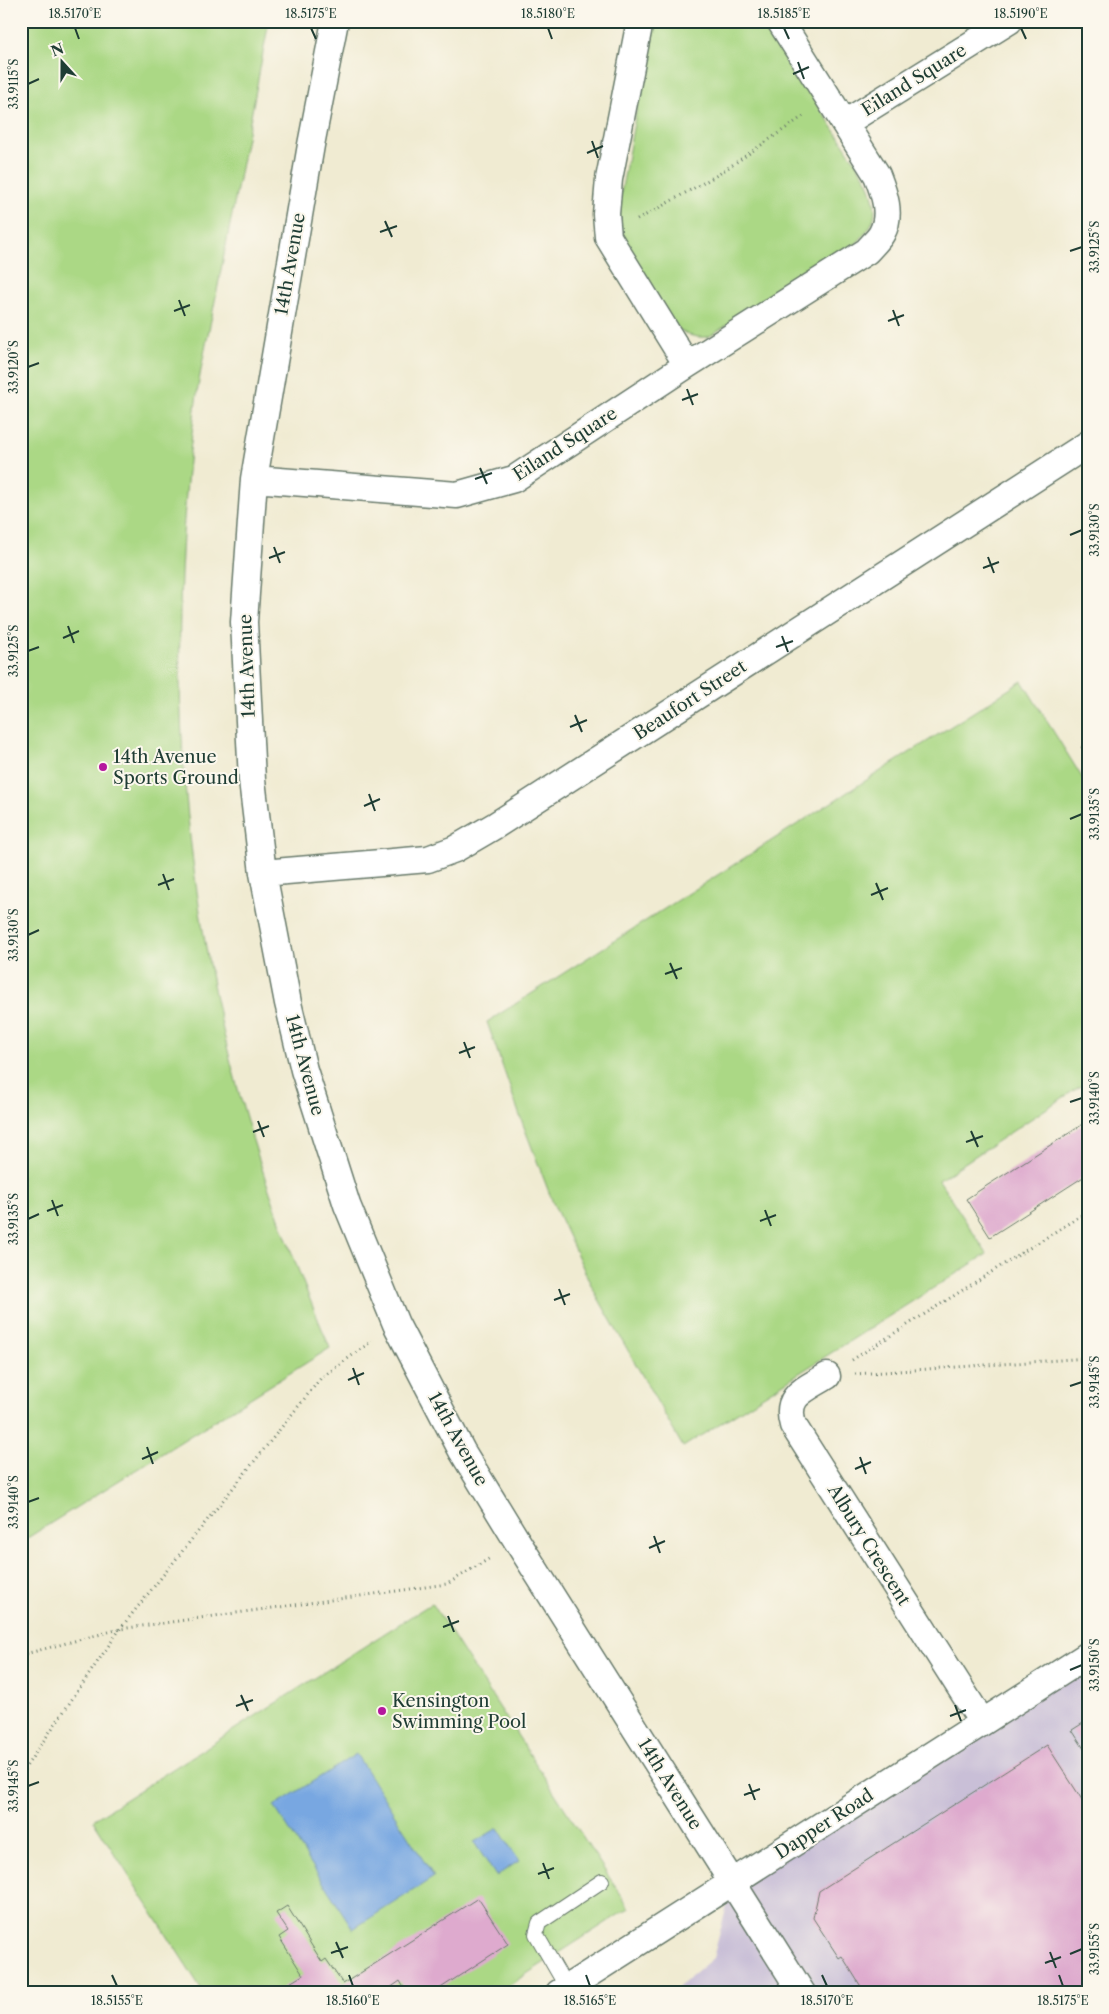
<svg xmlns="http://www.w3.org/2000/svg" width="1109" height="2014" font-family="'Libre Caslon Text',serif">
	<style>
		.industrial { fill: #c9bfd7 }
		.green { fill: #abd885; stroke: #658a5c }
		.water { fill: #78a7e1; stroke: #4c728a }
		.building { fill: #deaace }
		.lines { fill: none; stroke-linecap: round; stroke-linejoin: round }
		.lane-casing { stroke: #687a6b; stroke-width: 16 }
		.street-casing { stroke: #687a6b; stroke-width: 29 }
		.path { stroke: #687a6b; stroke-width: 3; stroke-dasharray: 1 4; stroke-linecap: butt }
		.lane { stroke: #fff; stroke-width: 14 }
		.street { stroke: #fff; stroke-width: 26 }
		.ticks { fill: none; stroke: #1f3d34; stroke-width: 2 }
		.poi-dot { fill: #b5179e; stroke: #fbf7ec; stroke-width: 2 }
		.labels { text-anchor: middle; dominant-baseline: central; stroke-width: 4; stroke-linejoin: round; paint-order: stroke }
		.street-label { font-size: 18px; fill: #1f3d34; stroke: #fbf7ec }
		.poi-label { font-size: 18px; fill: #1f3d34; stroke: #fbf7ec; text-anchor: start }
		.neatline { fill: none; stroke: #1f3d34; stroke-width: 2 }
		.ticks-label { font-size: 12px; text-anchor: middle; fill: #1f3d34 }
	</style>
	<rect width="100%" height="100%" fill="#fbf7ec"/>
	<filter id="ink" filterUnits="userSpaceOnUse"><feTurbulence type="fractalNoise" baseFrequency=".02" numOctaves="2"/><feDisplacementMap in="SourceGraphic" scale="10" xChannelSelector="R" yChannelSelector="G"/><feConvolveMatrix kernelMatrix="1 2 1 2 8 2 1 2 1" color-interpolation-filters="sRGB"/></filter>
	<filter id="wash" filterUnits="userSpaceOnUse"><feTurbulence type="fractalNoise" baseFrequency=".0096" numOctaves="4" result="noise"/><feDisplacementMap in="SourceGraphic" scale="20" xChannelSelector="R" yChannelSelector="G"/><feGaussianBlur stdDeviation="1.12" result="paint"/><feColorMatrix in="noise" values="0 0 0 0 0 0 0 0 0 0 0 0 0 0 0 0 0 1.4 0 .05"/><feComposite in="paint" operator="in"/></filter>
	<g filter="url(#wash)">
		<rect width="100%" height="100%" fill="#f0ebd2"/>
		<path class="industrial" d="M1088 1655V1993H671L713 1958 733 1883Z"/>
		<path class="green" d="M21 21H269C253 106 237 191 220 275 212 320 200 365 195 409 164 648 179 894 248 1124 271 1201 299 1275 330 1348L21 1542Z
			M653 21H764L868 182C879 213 878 220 856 244L708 337C694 338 686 335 676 327L623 247 616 220Z
			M1022 681 1088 787V1081L939 1180 987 1254 683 1447 593 1289 553 1203 521 1119 487 1022Z
			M432 1603 629 1908 497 1993H204L93 1820Z"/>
		<path class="water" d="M356 1754 434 1877 353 1929 274 1806Z
			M498 1828 519 1861 496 1876 474 1842Z"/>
		<g id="blocks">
			<path class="building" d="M1088 743V757L1081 747Z
				M1088 1121V1174L990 1237 966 1199Z
				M1088 1720V1755L1072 1730Z
				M1047 1745 1088 1809V1993H865L842 1956 839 1958 813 1918 819 1891Z
				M478 1898 508 1944 433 1993H407L400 1981 383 1993H283L280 1989 303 1975 279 1937 288 1931 276 1913 287 1906 322 1962 326 1959 343 1984Z"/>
		</g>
	</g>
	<g filter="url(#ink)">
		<use href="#blocks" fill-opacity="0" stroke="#687a6b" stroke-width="1"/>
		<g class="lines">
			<defs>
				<path id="lane" d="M567 1988 536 1934 539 1923 602 1881"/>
				<path id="street" d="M335 21 311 145 254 479 244 622 252 780 263 873 288 1003 304 1070 347 1205 396 1324 424 1378 462 1451 517 1541 802 1993
					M640 21 609 179 606 214 608 237 687 365
					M845 123 1009 21
					M254 479 457 495 514 479 687 365 867 251C871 246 879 239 882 233 892 214 884 193 877 175L780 21
					M263 873 428 859 455 849 496 825 1088 444
					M827 1376C805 1390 784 1395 793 1425L982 1722
					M559 1993 1088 1655"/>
			</defs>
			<use href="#lane" class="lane-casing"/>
			<use href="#street" class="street-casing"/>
			<path class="path" d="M637 220 719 174 805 115
				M852 1360 1088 1211
				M855 1374 1088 1358
				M21 1655 120 1629 447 1584 492 1557
				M21 1774 120 1629 321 1378 372 1341"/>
			<use href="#lane" class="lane"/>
			<use href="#street" class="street"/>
		</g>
	</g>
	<path class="ticks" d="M75 28 79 39M311 28 316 39M548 28 552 39M784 28 789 39M1021 28 1026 39M798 62 804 79M793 74 809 67M28 84 39 79M592 141 598 158M587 153 603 146M385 221 392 237M380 232 397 226M1070 251 1082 247M179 300 185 316M893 310 899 326M174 311 190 305M888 321 904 315M28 367 39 363M687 389 693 405M682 400 698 394M480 468 487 484M475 479 492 473M1070 535 1082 530M274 547 280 563M988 557 994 573M269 558 285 552M983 568 999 562M68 626 74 643M782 636 788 652M63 638 79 631M776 647 793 641M28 651 39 647M575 715 582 732M570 727 587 720M369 794 375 811M364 806 380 799M1070 819 1082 814M163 874 169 890M876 883 883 900M158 885 174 879M871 895 888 888M28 935 39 930M670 963 677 979M665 974 682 968M464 1042 470 1058M459 1053 475 1047M1070 1102 1082 1098M258 1121 264 1137M971 1131 978 1147M253 1132 269 1126M966 1142 983 1136M52 1200 58 1216M765 1210 771 1226M47 1211 63 1205M28 1219 39 1214M760 1221 776 1215M559 1289 565 1305M554 1300 570 1294M353 1368 359 1385M348 1380 364 1373M1070 1386 1082 1382M147 1447 153 1464M860 1457 866 1474M142 1459 158 1452M855 1469 871 1462M28 1502 39 1498M654 1536 660 1553M649 1548 665 1541M448 1616 454 1632M443 1627 459 1621M1070 1670 1082 1665M241 1695 248 1711M955 1705 961 1721M236 1706 253 1700M950 1716 966 1710M749 1784 755 1800M28 1786 39 1782M744 1795 760 1789M543 1863 549 1879M538 1874 554 1868M336 1942 343 1958M1050 1952 1056 1968M331 1953 348 1947M1070 1954 1082 1949M1045 1963 1061 1957M112 1975 117 1986M349 1975 353 1986M586 1975 590 1986M822 1975 827 1986M1059 1975 1063 1986"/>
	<g class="poi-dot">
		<circle cx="103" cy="767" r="5"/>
		<circle cx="382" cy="1711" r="5"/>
	</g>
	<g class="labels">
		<g class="street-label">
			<text transform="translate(914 80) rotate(-32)">Eiland Square</text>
			<text transform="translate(290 264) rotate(-80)">14th Avenue</text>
			<text transform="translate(565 444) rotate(-33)">Eiland Square</text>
			<text transform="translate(247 666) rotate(-92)">14th Avenue</text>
			<text transform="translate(690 700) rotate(-33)">Beaufort Street</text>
			<text transform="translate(305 1065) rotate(75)">14th Avenue</text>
			<text transform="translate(458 1439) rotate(61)">14th Avenue</text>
			<text transform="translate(869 1545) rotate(58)">Albury Crescent</text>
			<text transform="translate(670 1784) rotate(58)">14th Avenue</text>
			<text transform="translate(824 1824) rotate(-33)">Dapper Road</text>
		</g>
		<g class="poi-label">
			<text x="113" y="757">14th Avenue<tspan x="113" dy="21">Sports Ground</tspan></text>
			<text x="392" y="1701">Kensington<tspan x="392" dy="21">Swimming Pool</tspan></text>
		</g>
	</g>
	<rect width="1109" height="2014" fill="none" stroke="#fbf7ec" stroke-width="55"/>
	<g transform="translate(62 62) rotate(339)" stroke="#fbf7ec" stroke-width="4" paint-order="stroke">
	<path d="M0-4L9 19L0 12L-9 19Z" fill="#1f3d34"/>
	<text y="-8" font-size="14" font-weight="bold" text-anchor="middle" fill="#1f3d34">N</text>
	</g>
	<rect x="28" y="28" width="1054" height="1958" class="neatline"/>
	<g class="ticks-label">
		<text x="75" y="18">18.5170°E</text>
		<text x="311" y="18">18.5175°E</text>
		<text x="548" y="18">18.5180°E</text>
		<text x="784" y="18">18.5185°E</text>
		<text x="1021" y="18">18.5190°E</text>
		<text transform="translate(14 84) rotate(-90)" y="4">33.9115°S</text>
		<text transform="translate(1095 247) rotate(-90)" y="4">33.9125°S</text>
		<text transform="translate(14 367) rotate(-90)" y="4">33.9120°S</text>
		<text transform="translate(1095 530) rotate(-90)" y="4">33.9130°S</text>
		<text transform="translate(14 651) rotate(-90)" y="4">33.9125°S</text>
		<text transform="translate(1095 814) rotate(-90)" y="4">33.9135°S</text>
		<text transform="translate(14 935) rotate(-90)" y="4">33.9130°S</text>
		<text transform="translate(1095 1098) rotate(-90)" y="4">33.9140°S</text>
		<text transform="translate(14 1219) rotate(-90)" y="4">33.9135°S</text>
		<text transform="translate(1095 1382) rotate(-90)" y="4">33.9145°S</text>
		<text transform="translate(14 1502) rotate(-90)" y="4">33.9140°S</text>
		<text transform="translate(1095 1665) rotate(-90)" y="4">33.9150°S</text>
		<text transform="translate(14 1786) rotate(-90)" y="4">33.9145°S</text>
		<text transform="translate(1095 1949) rotate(-90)" y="4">33.9155°S</text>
		<text x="117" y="2005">18.5155°E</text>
		<text x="353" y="2005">18.5160°E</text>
		<text x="590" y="2005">18.5165°E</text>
		<text x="827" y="2005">18.5170°E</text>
		<text x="1063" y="2005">18.5175°E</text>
	</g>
</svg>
